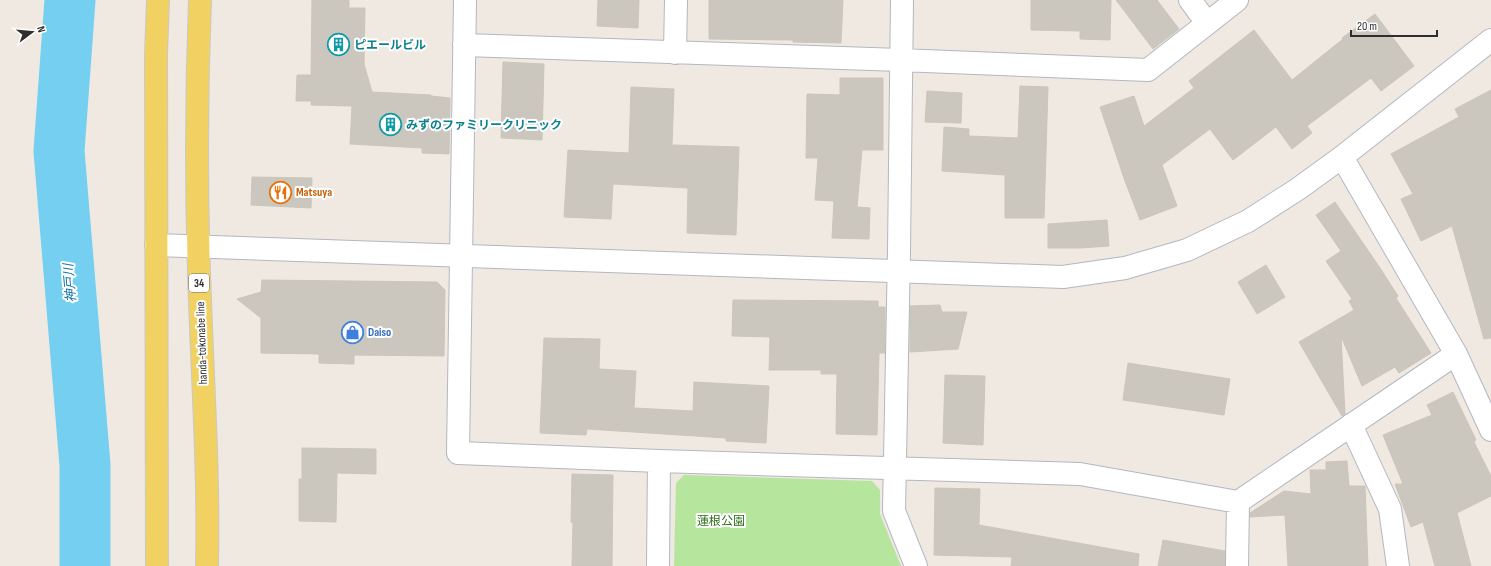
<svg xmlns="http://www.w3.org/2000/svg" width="1491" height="566" font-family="'Sofia Sans Condensed','Noto Sans JP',sans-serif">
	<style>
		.green { fill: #b6e59e }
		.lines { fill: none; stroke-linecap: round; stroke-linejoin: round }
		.river { stroke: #75cff0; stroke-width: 51 }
		.building { fill: #cbc7bf; stroke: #cbc5ba }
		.minor-casing { stroke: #b4b7c1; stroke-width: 24 }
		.major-casing { stroke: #c9c9c9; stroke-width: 24 }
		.minor { stroke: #fff; stroke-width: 22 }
		.major { stroke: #f2d163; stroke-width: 22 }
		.labels { text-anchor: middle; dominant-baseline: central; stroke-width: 4; stroke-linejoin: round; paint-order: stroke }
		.shield { fill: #fff; stroke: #6d6d6d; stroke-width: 1 }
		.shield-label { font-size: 11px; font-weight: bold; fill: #2e2e2e }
		.culture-label { font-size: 12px; font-weight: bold; fill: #0d838f; stroke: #fff; text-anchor: start }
		.food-label { font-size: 12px; font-weight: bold; fill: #c56008; stroke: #fff; text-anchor: start }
		.shop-label { font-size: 12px; font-weight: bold; fill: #366cbe; stroke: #fff; text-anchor: start }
		.street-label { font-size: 12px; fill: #2e2e2e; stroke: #fff }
		.park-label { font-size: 12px; fill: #2c6e1b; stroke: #fff }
		.water-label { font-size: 13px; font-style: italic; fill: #0d6fa3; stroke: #fff }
	</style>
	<rect width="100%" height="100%" fill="#efe9e1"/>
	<path class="green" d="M684 475 872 481 880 490V514L901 566H674L676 483Z"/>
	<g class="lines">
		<path class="river" d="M70 0 59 151 85 465V566"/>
	</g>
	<path class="building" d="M312 0H349V8H365L364 64 372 92 431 95V96L450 98 449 154 422 153V148L350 144 352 106 311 105V101H296L297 75H311Z
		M598 0H639L638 28 597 26Z
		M709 0H843L841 43 793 42V40L709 39Z
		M1031 0H1111L1110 40 1080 39V31L1031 30Z
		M1116 0H1157L1179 29 1153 49Z
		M1375 14 1414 66 1381 91 1371 78 1307 126 1312 133 1292 149 1276 127 1233 160 1210 129 1162 165 1177 206 1140 220 1125 181 1100 107 1134 96 1144 126 1194 88 1189 81 1254 30 1292 80 1343 39 1342 38Z
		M503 62 544 64 542 140 501 138Z
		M840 78H883V150H862L857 207 870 208 869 239 832 238 834 201 815 200 818 158H806L807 94 840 95Z
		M1020 86 1048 87 1044 218H1005V175L942 171 944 127 969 129V136L1018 138Z
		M631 87 674 89 672 145 739 147 736 235 687 233 688 188 613 184 611 219 564 217 568 150 629 153Z
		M1491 90V338L1484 339 1452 226 1421 241 1401 199 1413 194 1391 154 1459 117 1455 109Z
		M927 91 962 93 961 123 925 122Z
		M252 177 312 178 311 208 251 205Z
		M1335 202 1380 268 1398 296 1396 298 1431 353 1399 373 1395 367 1362 386 1341 336 1345 414 1342 416 1299 342 1354 310 1349 301 1352 299 1326 261 1341 251 1316 215Z
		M1107 220 1109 246 1080 248H1048V224Z
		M1266 265 1285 297 1257 314 1238 282Z
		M262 280 437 282 445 290 444 356 354 355V364L319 363V354L261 353V318L237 299 261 292Z
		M733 300 878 301V307H885V353H879L877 435 836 434 837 374H821V370H769L770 337 732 336Z
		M940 305 942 312H967L958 349 910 352V306Z
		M544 338 600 339 599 369 636 371 634 408 693 411 694 382 769 386 766 443 726 441V438L587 429 586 435 540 433Z
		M1128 363 1230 379 1224 415 1123 400Z
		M945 375 985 376 983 445 943 443Z
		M1453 392 1476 440 1474 442 1491 476V496L1457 513 1471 566H1435L1423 522 1411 527 1395 484H1403L1383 435 1432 415 1427 405Z
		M302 448 376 449V474L337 473 336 522 299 521V479H302Z
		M1347 461 1349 486H1365L1368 566H1288L1285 515 1250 517V513L1284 491 1311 494 1310 470H1326V462Z
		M572 474 613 475 612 566H572L573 523 571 522Z
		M935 488 980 489 979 525 1139 554 1138 566H1011L1012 557 934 555Z
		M1163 540 1225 551V566H1158Z"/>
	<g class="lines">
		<defs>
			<path id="minor" d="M465 0 458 453 659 461 1080 474 1238 502
				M902 0 899 251 894 511 916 566
				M1190 0 1207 23
				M464 45 900 60 1148 70 1237 0
				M675 53 676 0
				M1342 157 1456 354 1491 430
				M156 245 1063 277 1125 268 1187 250 1248 221 1298 189 1342 157 1491 40
				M1351 425 1390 509 1398 566
				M658 566 659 461
				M1237 566 1238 502 1456 354"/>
			<path id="major" d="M200 0C196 100 196 200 200 300 203 388 209 477 207 566
				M157 566 156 55 158 0"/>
		</defs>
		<use href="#minor" class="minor-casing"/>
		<use href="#major" class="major-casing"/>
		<use href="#minor" class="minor"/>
		<use href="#major" class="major"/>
	</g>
	<defs>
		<symbol id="building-ring" viewBox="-11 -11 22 22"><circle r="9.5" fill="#fff" stroke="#0f9aa8" stroke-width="1.5"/><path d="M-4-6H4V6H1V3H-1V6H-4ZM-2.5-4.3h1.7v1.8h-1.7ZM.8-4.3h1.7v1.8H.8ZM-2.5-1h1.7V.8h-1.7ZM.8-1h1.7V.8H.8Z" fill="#0f9aa8"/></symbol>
		<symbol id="restaurant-ring" viewBox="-11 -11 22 22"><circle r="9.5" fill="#fff" stroke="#e8710a" stroke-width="1.5"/><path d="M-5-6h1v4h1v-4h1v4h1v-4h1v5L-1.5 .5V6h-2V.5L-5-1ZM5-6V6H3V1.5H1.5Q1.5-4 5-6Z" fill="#e8710a"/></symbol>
		<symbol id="shop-ring" viewBox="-11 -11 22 22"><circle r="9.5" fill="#fff" stroke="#3f7fe0" stroke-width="1.5"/><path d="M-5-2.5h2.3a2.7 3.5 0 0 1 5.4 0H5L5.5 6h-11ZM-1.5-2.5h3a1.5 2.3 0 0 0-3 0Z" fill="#3f7fe0"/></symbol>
	</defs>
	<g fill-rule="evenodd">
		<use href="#building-ring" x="326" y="32" width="25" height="25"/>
		<use href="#building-ring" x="378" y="112" width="25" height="25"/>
		<use href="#restaurant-ring" x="268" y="180" width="25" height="25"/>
		<use href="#shop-ring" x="340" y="320" width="25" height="25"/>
	</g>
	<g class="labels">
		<rect class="shield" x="189" y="274" width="20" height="18" rx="3"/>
		<g class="shield-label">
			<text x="199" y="283">34</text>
		</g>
		<g class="culture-label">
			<text x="354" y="45">ピエールビル</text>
			<text x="406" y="125">みずのファミリークリニック</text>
		</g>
		<g class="food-label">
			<text x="296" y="192">Matsuya</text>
		</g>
		<g class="shop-label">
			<text x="368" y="332">Daiso</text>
		</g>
		<g class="street-label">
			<text transform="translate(202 343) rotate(-92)">handa-tokonabe line</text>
		</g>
		<g class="park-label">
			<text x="721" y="521">蓮根公園</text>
		</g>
		<g class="water-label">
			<text transform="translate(70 283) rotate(-95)">神戸川</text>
		</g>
	</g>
	<g transform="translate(32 32) rotate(74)" stroke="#ffffff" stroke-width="3" paint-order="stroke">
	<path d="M0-3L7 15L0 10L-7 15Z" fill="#2e2e2e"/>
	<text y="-6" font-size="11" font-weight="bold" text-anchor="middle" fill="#2e2e2e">N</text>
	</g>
	<path d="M1351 30v6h86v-6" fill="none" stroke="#2e2e2e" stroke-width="2"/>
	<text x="1357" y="30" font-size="12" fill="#2e2e2e" stroke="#ffffff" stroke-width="3" paint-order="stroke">20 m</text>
</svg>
